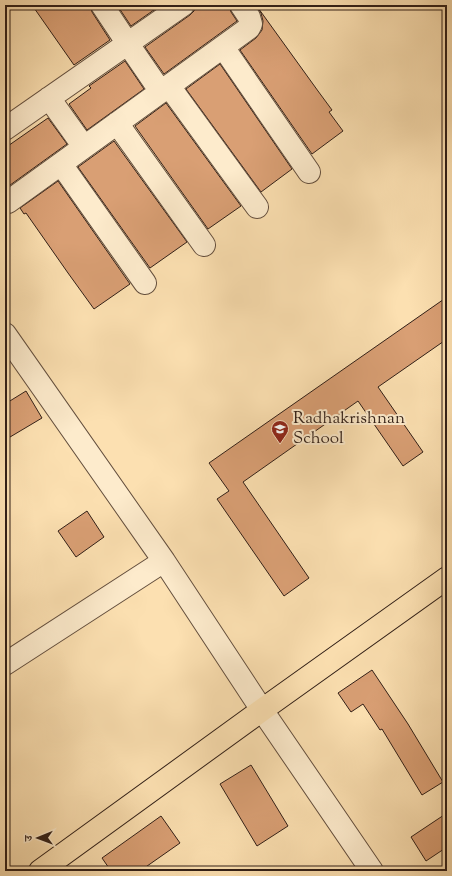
<svg xmlns="http://www.w3.org/2000/svg" width="452" height="876" font-family="'Sorts Mill Goudy','Noto Serif Devanagari',serif">
	<style>
		.building { fill: #d99f74; stroke: #311f17 }
		.lines { fill: none; stroke-linecap: round; stroke-linejoin: round }
		.minor-casing { stroke: #644f3e; stroke-width: 24 }
		.major-casing { stroke: #311f17; stroke-width: 24 }
		.minor { stroke: #fdebcc; stroke-width: 22 }
		.major { stroke: #fce0b1; stroke-width: 22 }
		.labels { text-anchor: middle; dominant-baseline: central; stroke-width: 4; stroke-linejoin: round; paint-order: stroke }
		.poi-label { font-size: 17px; fill: #311f17; stroke: #fdebcc; text-anchor: start }
	</style>
	<rect width="100%" height="100%" fill="#fce0b1"/>
	<filter id="stains"><feTurbulence type="fractalNoise" baseFrequency=".005" numOctaves="4"/><feColorMatrix values="0 0 0 0 .2 0 0 0 0 .09 0 0 0 0 .02 0 0 0 .5 -.17"/></filter>
	<radialGradient id="worn" r=".72"><stop offset=".6" stop-color="#630" stop-opacity="0"/><stop offset="1" stop-color="#630" stop-opacity=".3"/></radialGradient>
	<path class="building" d="M32 5H90L92 12 110 40 74 65Z
		M117 5H161L131 26Z
		M195 5H229L231 12 237 21 164 74 145 47 190 15 194 11Z
		M256 5 318 91 332 110 329 112 343 131 312 154 240 50 256 38 262 30 263 21 261 13Z
		M125 61 144 89 87 130 69 104 91 88 89 86Z
		M220 64 292 169 261 192 186 89Z
		M166 103 241 206 208 229 135 126Z
		M48 118 67 144 6 188 5 186V148Z
		M114 141 187 242 150 268 78 167Z
		M58 181 130 284 94 309 68 273 26 213 24 214 20 208Z
		M447 297V339L378 387 423 452 403 466 358 401 243 482 309 578 284 596 217 499 229 491 209 463Z
		M26 391 42 418 5 440V404Z
		M87 511 104 537 76 557 58 531Z
		M372 670 408 724 443 782 422 795 382 729 380 730 363 704 351 712 338 693Z
		M251 765 288 826 257 846 220 784Z
		M447 813V847L426 861 411 837Z
		M161 816 180 843 140 871H111L102 858Z"/>
	<g class="lines">
		<defs>
			<path id="minor" d="M102 5 128 44 161 92
				M223 47 309 172
				M169 86 257 207
				M49 98 84 147
				M117 123 204 245
				M5 129 183 5
				M61 164 145 283
				M8 202 249 28 251 24 249 17 241 5
				M5 334 164 561 262 710 372 871
				M5 664 164 561"/>
			<path id="major" d="M40 871 262 710 447 578"/>
		</defs>
		<use href="#minor" class="minor-casing"/>
		<use href="#major" class="major-casing"/>
		<use href="#minor" class="minor"/>
		<use href="#major" class="major"/>
	</g>
	<defs>
		<symbol id="school-pin" viewBox="-11 -11 22 30"><path d="M0 17L-7.5 6A9.5 9.5 0 1 1 7.5 6Z" fill="#8f2418" stroke="#fdebcc"/><path d="M0-5L7-2L0 1L-7-2ZM-4 1L0 2.5L4 1V4Q0 6-4 4Z" fill="#fff"/></symbol>
	</defs>
	<g fill-rule="evenodd">
		<use href="#school-pin" x="270" y="419" width="20" height="27"/>
	</g>
	<g class="labels">
		<g class="poi-label">
			<text x="293" y="419">Radhakrishnan<tspan x="293" dy="20">School</tspan></text>
		</g>
	</g>
	<rect width="452" height="876" fill="none" stroke="#fce0b1" stroke-width="20"/>
	<rect x="6" y="6" width="440" height="864" fill="none" stroke="#311f17" stroke-width="2"/>
	<rect x="10" y="10" width="432" height="856" fill="none" stroke="#311f17"/>
	<g transform="translate(38 838) rotate(269)" stroke="#fdebcc" stroke-width="3" paint-order="stroke">
	<path d="M0-3L7 15L0 10L-7 15Z" fill="#311f17"/>
	<text y="-6" font-size="11" font-weight="bold" text-anchor="middle" fill="#311f17">उ</text>
	</g>
	<rect width="100%" height="100%" filter="url(#stains)"/>
	<rect width="100%" height="100%" fill="url(#worn)"/>
</svg>
